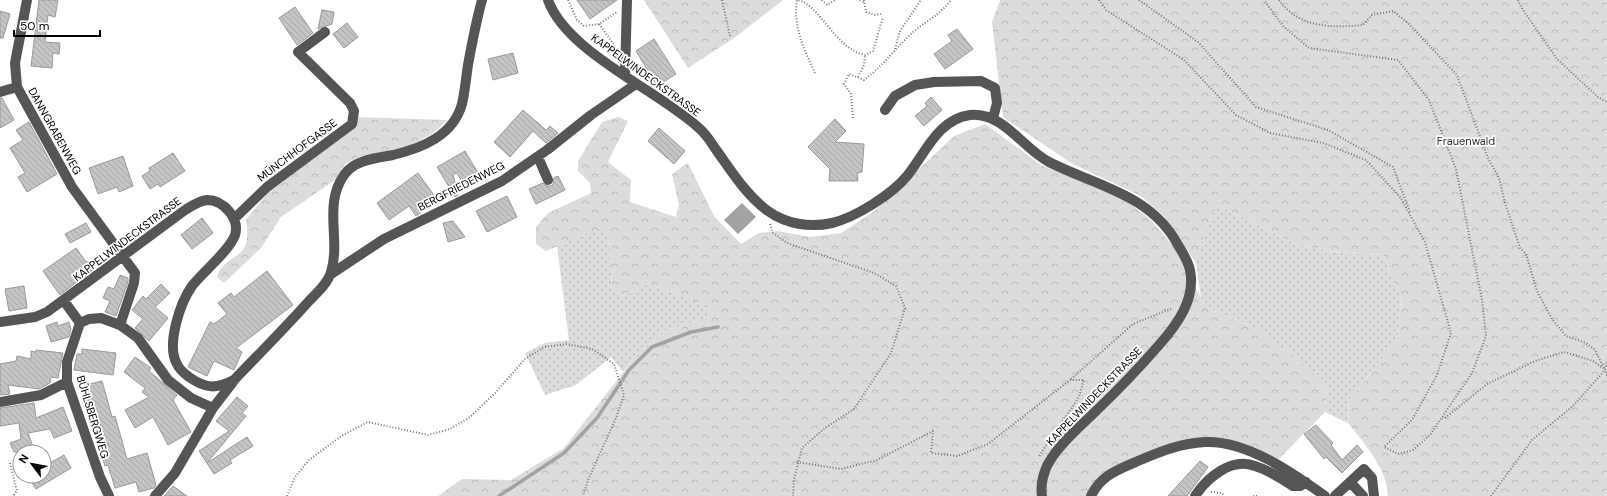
<svg xmlns="http://www.w3.org/2000/svg" width="1607" height="496" font-family="'DM Sans',sans-serif">
	<style>
		.grass { fill: url(#grass-dots) }
		.forest { fill: url(#forest-crowns) }
		.water { fill: #a3a3a3 }
		.lines { fill: none; stroke-linecap: round; stroke-linejoin: round }
		.stream { stroke: #a3a3a3; stroke-width: 3.5 }
		.building { fill: url(#building-back-hatch); stroke: #999 }
		.path { stroke: #777; stroke-width: 2; stroke-dasharray: 1 2; stroke-linecap: butt }
		.minor { stroke: #555; stroke-width: 10 }
		.labels { text-anchor: middle; dominant-baseline: central; stroke-width: 3.5; stroke-linejoin: round; paint-order: stroke }
		.street-label { font-size: 11px; fill: #000; stroke: #fff }
		.park-label { font-size: 11px; fill: #333; stroke: #fff }
	</style>
	<defs>
		<pattern id="grass-dots" width="8" height="8" patternUnits="userSpaceOnUse"><rect width="8" height="8" fill="#dcdcdc"/><path d="M2 2h.1M6 6h.1" fill="none" stroke="#bbb" stroke-width="1.8" stroke-linecap="round"/></pattern>
		<pattern id="forest-crowns" width="20" height="18" patternUnits="userSpaceOnUse"><rect width="20" height="18" fill="#dcdcdc"/><path d="M2 6a3 3 0 1 1 6 0M12 15a3 3 0 1 1 6 0" fill="none" stroke="#bbb"/></pattern>
		<pattern id="building-back-hatch" width="6" height="6" patternUnits="userSpaceOnUse"><rect width="6" height="6" fill="#c4c4c4"/><path d="M-1 5l2 2M0 0l6 6M5-1l2 2" fill="none" stroke="#a7a7a7"/></pattern>
	</defs>
	<rect width="100%" height="100%" fill="#fff"/>
	<path class="grass" d="M1218 205 1297 245 1341 253 1383 255 1401 297 1398 338 1349 400 1348 423 1325 412 1327 387 1257 329 1209 308 1201 298 1196 263 1206 229Z
		M600 228 606 230 610 246 612 292 624 296 647 284 710 306 709 317 667 330 639 352 623 372 611 357 576 385 545 395 525 353 545 343 569 340 557 246Z"/>
	<path class="forest" d="M644 0H783L737 36 688 68Z
		M1000 0H1607V496H1388C1387 469 1365 444 1348 423L1349 400 1398 338 1401 297 1383 255 1341 253 1297 245 1218 205 1206 229 1196 263 1165 217 1141 196 1071 163 1003 117 992 22Z
		M355 117 448 120 432 134 406 147 359 157 345 164 335 180 281 217 261 248 224 283 217 277C220 262 236 260 244 248 249 240 247 228 246 220L270 190Z
		M618 117 628 121 608 162 631 180 630 202 676 217 679 205 672 174 688 163 714 216 741 244 759 233 778 231 810 237 841 233 873 212 954 136 985 124 1041 165 1123 198 1151 220 1174 247 1201 298 1209 308 1257 329 1284 347 1327 387 1325 412 1277 461 1218 440 1142 457 1101 475 1091 487 1087 496H438L462 479 511 480 564 448 639 352 667 330 709 317V306L647 284 624 296 612 292 610 246 606 230 600 228 546 251 536 244V227L548 213 591 193 590 183 578 171V161L602 122Z"/>
	<path class="water" d="M742 203 756 217 738 234 724 220Z"/>
	<g class="lines">
		<path class="stream" d="M499 496 564 453 597 418 629 370 652 347 691 332 718 327"/>
	</g>
	<path class="building" d="M39 0H58L55 17 48 15 45 42 60 43 59 54 53 53 52 68 31 66Z
		M577 0H617L590 19Z
		M295 7 313 33 297 45 279 18Z
		M322 10 334 12 332 24 318 29Z
		M0 11 10 14 3 38H0Z
		M347 23 358 37 344 48 333 34Z
		M957 29 973 49 945 69 934 54 952 41 948 35Z
		M654 39 676 74 657 86 636 51Z
		M513 53 518 73 493 80 488 59Z
		M931 97 942 110 924 126 915 116 927 106 925 103Z
		M0 98H2L14 120 0 128Z
		M523 110 546 130 550 126 558 133 546 143 533 131 510 157 494 142Z
		M835 119 846 131 835 142 864 144 862 172 857 173 858 181H829L830 169 808 147Z
		M29 122 57 174 27 192 18 177 25 173 10 148 23 140 16 130Z
		M659 128 685 151 674 164 648 141Z
		M465 151 478 173 462 182 457 173 453 174 458 195 455 197 437 167Z
		M173 153 185 171 160 187 158 184 150 189 142 176 150 171 149 168Z
		M123 156 133 186 119 192 117 187 98 194 89 168Z
		M418 173 438 201 416 216 409 206 389 220 377 203Z
		M558 176 565 190 536 204 529 189 543 183 547 186H551L553 184 554 178Z
		M507 196 517 217 487 232 476 211Z
		M202 218 213 233 192 249 181 235Z
		M453 221 465 237 448 242 443 223Z
		M86 223 91 232 70 243 65 234Z
		M76 248 86 262 90 261 95 268 60 295 43 271Z
		M267 271 293 305 236 348 242 352 234 370 214 361 207 376 188 367 210 322 214 324 227 314 218 303 231 293 234 297Z
		M120 275 128 278V282L116 316 105 312 110 301 103 298 108 287 114 289Z
		M161 284 170 293 155 307 168 318 149 341 135 328 143 319 132 310 143 296 146 299Z
		M24 286 27 308 9 311 5 289Z
		M57 322 58 326 69 322 71 329 69 337 51 342 46 326Z
		M82 349 116 353 113 375 74 370 77 354H82Z
		M36 350 63 353 58 378 51 377 50 383 39 389 8 385 10 394 0 395V364L16 361 17 356 31 359V351L36 352Z
		M135 357 151 368 149 371 177 395 173 400 191 432 168 445 153 417 135 428 125 410 149 397 142 392 145 388 124 372Z
		M102 381 112 417 115 416 127 459 147 453 156 485 154 488 139 492 136 482 115 488 108 465 105 466 98 444 85 398V392L88 391 86 385Z
		M237 397 248 406 242 413 246 416 207 463 247 437 253 446 230 460 232 463 214 474 199 451 229 431 216 421Z
		M34 403 36 418 63 407 72 431 54 438 50 429 28 433 35 452H14L10 443 21 439 19 423 0 426V408Z
		M1316 425 1333 443 1331 445 1342 460 1357 445 1363 452 1342 473 1326 457 1324 459 1304 434Z
		M44 453 50 463 64 455 71 468 36 489 28 476H44Z
		M1200 461 1208 467 1187 496H1168Z
		M173 486 187 496H164Z"/>
	<g class="lines">
		<path class="path" d="M568 0 577 20 584 26 599 24 617 12
			M722 0 730 36
			M822 0 827 5 835 0
			M860 0 865 3
			M864 0 866 12 874 15 881 14
			M1099 0 1106 10 1184 60 1236 115 1270 133 1323 143 1366 160 1400 197 1425 242 1451 333 1437 375 1412 420 1384 447 1398 454 1413 450 1430 435 1472 373 1486 336 1482 300 1456 169 1429 100 1398 60 1309 48 1283 26 1264 0
			M1139 0 1198 42 1256 107 1328 130 1393 167 1410 212
			M1279 0C1299 28 1331 28 1363 25L1372 15 1393 11 1408 23 1457 75 1488 158 1499 178 1505 203 1520 248 1526 254 1537 291 1552 319 1566 336 1586 343 1595 350 1605 370
			M1518 0 1521 7 1557 59 1598 97 1607 102
			M599 24 615 46
			M895 49 900 31 921 0
			M815 73C804 49 793 27 797 0 819 3 835 49 865 55L873 51 883 17
			M858 77 864 65 865 55
			M853 118 851 94 844 84 849 74 864 80C882 67 895 49 911 34 924 22 940 15 951 0
			M770 224 773 233 787 243 874 273 896 286 905 308 891 353 854 409 825 428 802 448 794 479 793 496
			M1607 363 1605 370 1607 376
			M1071 379 1133 324 1173 308
			M1445 418 1487 384 1535 361 1564 352 1593 361 1604 369
			M797 462 841 469 877 460 933 431 931 453 957 456 988 444 1070 380H1084L1079 397 1039 456H1041
			M10 463 17 491 13 496
			M1211 492 1222 493 1224 496
			M287 496 295 477 309 460 343 435 368 422 428 435 450 429 470 417 496 392 525 359 544 347 567 344 592 349 614 364 624 395 616 418 588 480 583 496
			M1253 496H1258
			M1491 496 1532 440 1573 406 1605 370"/>
		<path class="minor" d="M27 0 15 63 17 87 72 187 135 273 134 283 120 325
			M548 0C567 53 660 91 700 129 707 135 712 144 717 151 732 172 747 196 768 211 786 224 810 228 832 223 856 217 891 195 907 176 925 154 938 119 970 115 1004 112 1022 148 1049 162 1096 186 1151 194 1178 245 1183 253 1188 261 1190 270 1196 299 1177 325 1159 345 1139 368 1119 389 1097 410 1082 425 1063 440 1051 459 1044 469 1040 484 1042 496
			M625 76 627 0
			M0 92 17 87
			M885 110 895 96 915 85 934 82 981 81 995 88 997 103 993 118
			M538 157 548 180
			M235 218 267 187 352 124 354 111 350 103 298 52 325 32
			M331 274 384 239 502 181 547 150 591 115 636 84
			M64 301 80 323 67 362V382L100 477 109 496
			M0 322 35 317 47 312 185 210C192 206 198 201 207 200 224 200 240 219 235 235 230 250 203 272 192 286 180 303 166 345 177 364 179 369 185 374 189 377 206 389 216 389 234 380 259 354 285 328 309 301 317 293 328 283 331 272 341 240 323 205 344 175 354 160 376 158 393 155 422 148 453 136 462 104 465 91 466 78 468 65 472 43 476 22 482 0
			M80 323 89 319 101 318 120 325 138 338 168 380 191 398 213 408
			M0 402 41 395 67 382
			M1350 482 1363 496
			M155 496 175 473 213 408 233 382
			M1091 496C1101 475 1118 470 1138 461 1159 452 1181 443 1205 442 1246 440 1293 473 1325 496
			M1195 496C1207 478 1231 457 1255 466 1268 470 1281 478 1293 486H1300L1306 482
			M1335 496 1364 469 1372 478 1374 496"/>
	</g>
	<g class="labels">
		<g class="street-label">
			<text transform="translate(646 75) rotate(36)">KAPPELWINDECKSTRASSE</text>
			<text transform="translate(55 131) rotate(61)">DANNGRABENWEG</text>
			<text transform="translate(297 150) rotate(-37)">MÜNCHHOFGASSE</text>
			<text transform="translate(461 186) rotate(-27)">BERGFRIEDENWEG</text>
			<text transform="translate(127 239) rotate(-37)">KAPPELWINDECKSTRASSE</text>
			<text transform="translate(1094 396) rotate(-46)">KAPPELWINDECKSTRASSE</text>
			<text transform="translate(93 417) rotate(73)">BÜHLSBERGWEG</text>
		</g>
		<g class="park-label">
			<text x="1466" y="141">Frauenwald</text>
		</g>
	</g>
	<g transform="translate(32 464) rotate(302)"><circle r="19" fill="#ffffff" stroke="#999999"/>
	<path d="M0-3L7 15L0 10L-7 15Z" fill="#000000"/>
	<text y="-6" font-size="11" font-weight="bold" text-anchor="middle" fill="#000000">N</text>
	</g>
	<path d="M14 30v6h86v-6" fill="none" stroke="#000000" stroke-width="2"/>
	<text x="20" y="30" font-size="12" fill="#000000" stroke="#ffffff" stroke-width="3" paint-order="stroke">50 m</text>
</svg>
